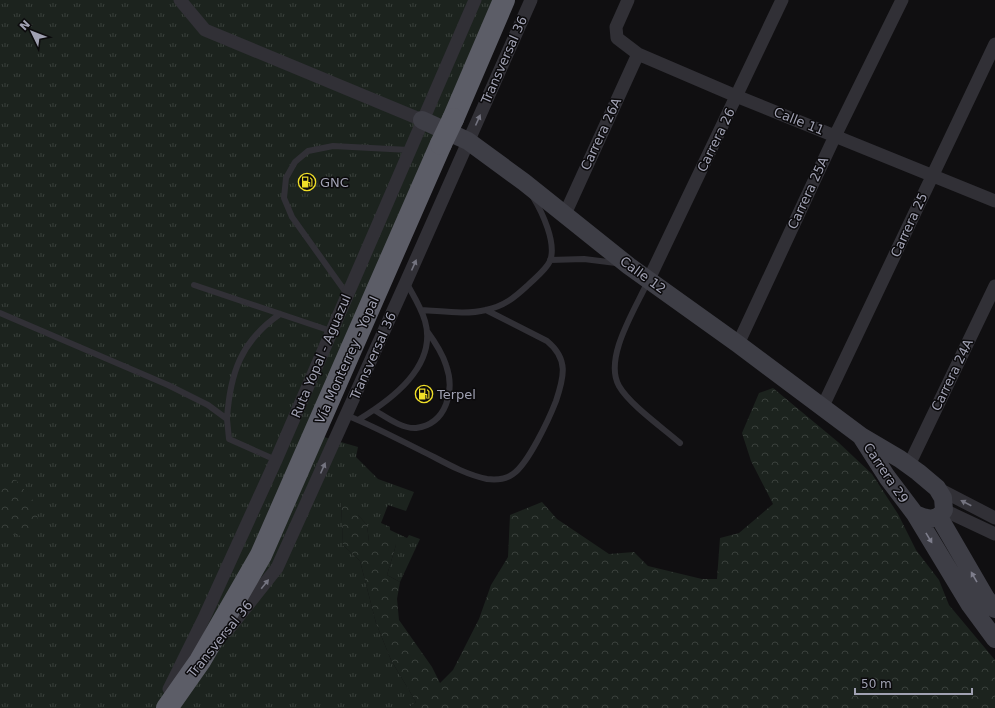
<svg xmlns="http://www.w3.org/2000/svg" width="995" height="708" font-family="'DejaVu Sans',sans-serif">
	<style>
		.grass { fill: url(#grass-tufts) }
		.forest { fill: url(#forest-crowns) }
		.lines { fill: none; stroke-linecap: round; stroke-linejoin: round }
		.lane { stroke: #313036; stroke-width: 6 }
		.street { stroke: #313036; stroke-width: 13 }
		.secondary { stroke: #3e3e46; stroke-width: 18 }
		.highway { stroke: #5c5d67; stroke-width: 22 }
		.highway-bridge { stroke: #5c5d67; stroke-width: 22 }
		.oneway { fill: #747480 }
		.oneway2 { fill: #7e7e8c }
		.labels { text-anchor: middle; dominant-baseline: central; stroke-width: 3; stroke-linejoin: round; paint-order: stroke }
		.street-label { font-size: 13px; fill: #a0a1b2; stroke: #0b0a0c }
		.poi-label { font-size: 13px; fill: #a0a1b2; stroke: #0b0a0c; text-anchor: start }
	</style>
	<defs>
		<pattern id="grass-tufts" width="24" height="20" patternUnits="userSpaceOnUse"><rect width="24" height="20" fill="#1c231e"/><path d="M3 7l-1-3M5 7V3M7 7l1-3M15 17l-1-3M17 17v-4M19 17l1-3" fill="none" stroke="#3a403c"/></pattern>
		<pattern id="forest-crowns" width="20" height="18" patternUnits="userSpaceOnUse"><rect width="20" height="18" fill="#1c231e"/><path d="M2 6a3 3 0 1 1 6 0M12 15a3 3 0 1 1 6 0" fill="none" stroke="#3a403c"/></pattern>
	</defs>
	<rect width="100%" height="100%" fill="#100f11"/>
	<path class="grass" d="M0 0H505L317 435 358 447 356 457 378 479 414 492 406 511 388 505 381 523 390 527V530L407 538 409 535 420 539 400 582 387 575 396 545 369 542 367 525 358 515 341 501 343 545 360 561 376 623 391 660 416 702 408 708H0Z"/>
	<path class="forest" d="M773 388 838 442 872 474 898 514 916 550 939 580 949 605 995 660V708H408L416 702 391 660 376 623 360 561 343 545 341 501 357 502 358 515 367 525 369 542 388 538 396 545 387 575 400 582 397 599 399 620 432 667 440 683 453 670 479 619 491 585 508 557 510 515 542 502 557 519 609 554 634 552 648 566 702 579H717L720 538 739 533 773 504 751 461 742 433 759 393Z
		M0 477 16 480 36 504 38 524 25 537 0 531Z"/>
	<g class="lines">
		<path class="lane" d="M550 260 584 259 616 263
			M648 281C636 308 603 358 619 386 630 405 663 428 680 443
			M194 285 331 331
			M347 294 292 217 284 198 286 178 295 162 308 151 333 146 409 150
			M422 310C442 311 466 315 486 310 504 306 514 298 527 286 534 279 546 270 550 261 557 243 542 212 533 197
			M0 313 168 385 208 405 227 419 229 439 276 460
			M374 410C386 417 402 429 416 428 447 424 455 390 446 365 442 352 435 342 427 331
			M346 415C376 427 405 443 434 457 451 466 468 475 487 479 495 480 506 479 513 474 528 464 549 419 556 401 564 377 569 359 547 341L486 310
			M227 419C230 373 241 341 280 314
			M358 420C391 400 438 366 425 321 421 307 413 295 406 282"/>
		<path class="street" d="M180 0 205 30 422 120
			M628 0 616 27 617 38 638 54 736 96 995 201
			M565 214 638 54
			M649 279 782 0
			M738 344 835 136 902 0
			M823 406 995 44
			M909 465 995 286
			M937 488 995 518
			M944 510 995 534
			M227 631 277 568 406 282 531 0
			M169 689 205 616 276 460 475 0"/>
		<path class="secondary" d="M422 120 468 141 524 182 629 266 738 344 861 436 900 459 918 472 937 488 943 498 944 510C937 522 926 519 915 514
			M862 438 887 477 915 514 970 605 995 639
			M939 517 986 598 995 609"/>
		<path class="highway" d="M453 119 504 0
			M167 708 200 661 261 555 441 144"/>
		<path class="highway-bridge" d="M441 144 453 119"/>
	</g>
	<defs><path id="oneway-solid" d="M-6-.8H1V-3.2L6.5 0L1 3.2V.8H-6Z"/></defs>
	<g class="oneway">
		<use href="#oneway-solid" transform="translate(478 120) rotate(-66)"/>
		<use href="#oneway-solid" transform="translate(414 265) rotate(-66)"/>
		<use href="#oneway-solid" transform="translate(323 468) rotate(-66)"/>
		<use href="#oneway-solid" transform="translate(966 503) rotate(-153)"/>
		<use href="#oneway-solid" transform="translate(265 584) rotate(-51)"/>
	</g>
	<g class="oneway2">
		<use href="#oneway-solid" transform="translate(929 538) rotate(59)"/>
		<use href="#oneway-solid" transform="translate(974 577) rotate(-120)"/>
	</g>
	<defs>
		<symbol id="fuel-ring" viewBox="-11 -11 22 22"><circle r="9.5" fill="#0b0a0c" stroke="#f0df28" stroke-width="1.5"/><path d="M-5.5-6h7V0h2V4h1.3V-2.5L3-4.5l.8-.8L6-3V5H2.5V1h-1V6h-7ZM-4.2-4.7v3.2H.2V-4.7Z" fill="#f0df28"/></symbol>
	</defs>
	<g fill-rule="evenodd">
		<use href="#fuel-ring" x="297" y="172" width="20" height="20"/>
		<use href="#fuel-ring" x="414" y="384" width="20" height="20"/>
	</g>
	<g class="labels">
		<g class="street-label">
			<text transform="translate(504 60) rotate(-66)">Transversal 36</text>
			<text transform="translate(799 121) rotate(22)">Calle 11</text>
			<text transform="translate(601 134) rotate(-65)">Carrera 26A</text>
			<text transform="translate(716 140) rotate(-64)">Carrera 26</text>
			<text transform="translate(808 193) rotate(-65)">Carrera 25A</text>
			<text transform="translate(909 225) rotate(-65)">Carrera 25</text>
			<text transform="translate(643 275) rotate(36)">Calle 12</text>
			<text transform="translate(321 356) rotate(-67)">Ruta Yopal - Aguazul</text>
			<text transform="translate(373 356) rotate(-66)">Transversal 36</text>
			<text transform="translate(347 360) rotate(-66)">Vía Monterrey - Yopal</text>
			<text transform="translate(952 375) rotate(-64)">Carrera 24A</text>
			<text transform="translate(886 473) rotate(56)">Carrera 29</text>
			<text transform="translate(220 639) rotate(-51)">Transversal 36</text>
		</g>
		<g class="poi-label">
			<text x="320" y="182">GNC</text>
			<text x="437" y="394">Terpel</text>
		</g>
	</g>
	<g transform="translate(32 32) rotate(313)" stroke="#0b0a0c" stroke-width="3" paint-order="stroke">
	<path d="M0-3L7 15L0 10L-7 15Z" fill="#a0a1b2"/>
	<text y="-6" font-size="11" font-weight="bold" text-anchor="middle" fill="#a0a1b2">N</text>
	</g>
	<path d="M855 688v6h117v-6" fill="none" stroke="#a0a1b2" stroke-width="2"/>
	<text x="861" y="688" font-size="12" fill="#a0a1b2" stroke="#0b0a0c" stroke-width="3" paint-order="stroke">50 m</text>
</svg>
